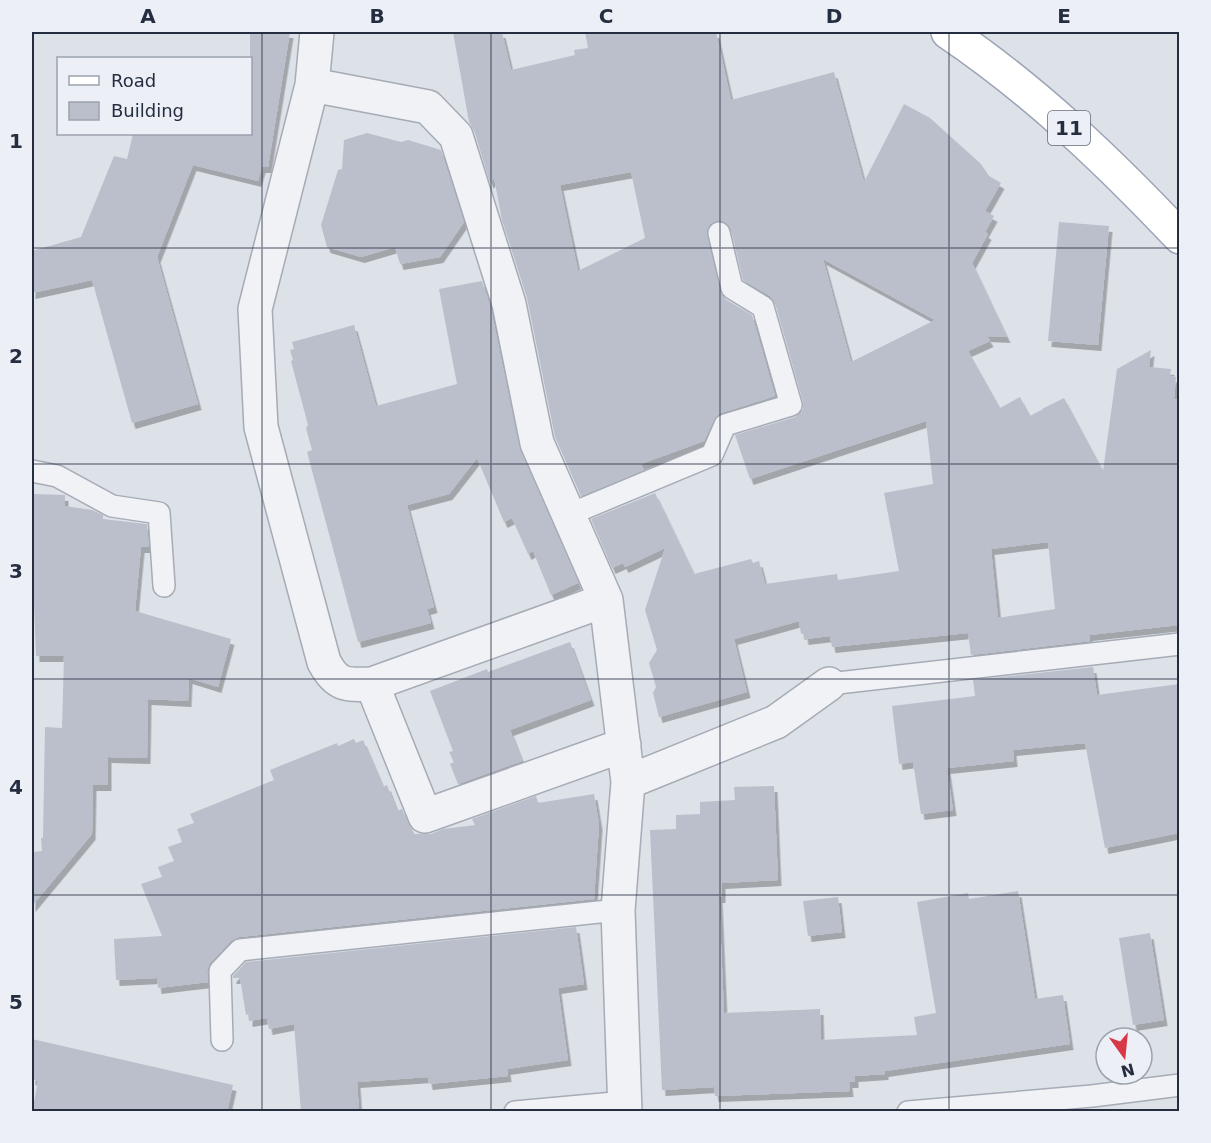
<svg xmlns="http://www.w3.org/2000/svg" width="1211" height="1143" font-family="'DejaVu Sans',sans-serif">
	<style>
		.building { fill: #babfcb; fill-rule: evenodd; filter: url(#shadow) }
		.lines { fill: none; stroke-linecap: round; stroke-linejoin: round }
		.service-casing { stroke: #a6abb6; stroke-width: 24 }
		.minor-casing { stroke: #a6abb6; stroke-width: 36 }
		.primary-casing { stroke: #9ba4b5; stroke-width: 36 }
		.service { stroke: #f0f2f6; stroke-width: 21 }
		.minor { stroke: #f0f2f6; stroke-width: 33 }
		.primary { stroke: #fff; stroke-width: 33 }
		.grid { fill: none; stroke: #252d40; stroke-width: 1.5; stroke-opacity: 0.55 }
		.labels { text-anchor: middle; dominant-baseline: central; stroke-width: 4.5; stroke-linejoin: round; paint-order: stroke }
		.shield { fill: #ecf0f6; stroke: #616877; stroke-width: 1.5 }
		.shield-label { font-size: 20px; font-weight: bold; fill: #252d40 }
		.neatline { fill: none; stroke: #252d40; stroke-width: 2 }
		.grid-label { font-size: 20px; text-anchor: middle; font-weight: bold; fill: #252d40 }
	</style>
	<defs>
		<filter id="shadow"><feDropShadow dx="3.5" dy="6" stdDeviation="0" flood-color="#0004"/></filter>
	</defs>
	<rect width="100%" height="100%" fill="#dde1e8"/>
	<path class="building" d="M250 32H290L268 167H262L258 181 193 165 157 257 198 404 132 423 92 280 32 293V251L81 237 114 156 127 159 133 134H250Z
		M453 32H502L511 70 575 55 574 50 588 48 585 32H716L731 100 834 72 864 182 904 104 930 118 981 164 989 176 1001 183 985 211 994 216 985 232 988 234 972 263 1007 337 987 336 990 341 968 351 1000 408 1020 397 1030 416 1041 410 1042 412V409L1064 398 1103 471 1117 369 1151 350 1149 367 1171 369 1170 376 1176 377 1174 399H1179V625L1089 635 1090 641 971 655 968 633 832 647 830 636 805 639 804 633 801 634 799 621 734 639 747 692 659 717 653 693 656 687 649 663 657 650 645 610 665 548 625 567 623 563 612 568 591 519 655 493 694 574 751 559 753 563 759 561 765 584 837 574 838 580 899 571 884 493 933 484 926 421 750 479 735 435 795 417 803 409V402L775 303 770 296 743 280 731 230 723 221H717L710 224 707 235 720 291 725 299 752 315 775 396 721 413 714 420 704 441 641 464 644 470 581 496 555 437 527 298 502 220 494 178 490 183 474 130 469 122ZM631 172 645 238 578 271 560 185ZM823 259 935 320 851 362ZM1048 542 1055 609 998 618 991 549Z
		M367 133 401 142 408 140 441 150 464 222 440 257 400 264 395 247 361 257 327 247 321 225 338 170 342 169 344 140Z
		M1059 222 1109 226 1098 345 1048 341Z
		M482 281 491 309 520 450 578 583 551 595 533 551 528 554 512 518 504 522 477 458 449 494 407 505 434 607 427 609 431 623 358 642 307 452 312 450 306 428 308 425 291 361 293 360 290 350 294 349 292 342 354 325 376 406 457 384 439 289Z
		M32 494 65 495V506L92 510 103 515V519L147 524 149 547H141L135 611 231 639 218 687 189 678 188 701 148 699 147 758 108 757V785H93L92 834 32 906V852L42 851 41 838H43L45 727 62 728 64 656H36L33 580H32Z
		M570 642 591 700 510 730 522 761 458 784 450 764 454 762 449 752 453 751 430 691 487 669 488 672Z
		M1093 667 1097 695 1179 684V833L1105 848 1085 743 1013 750 1014 761 947 768 953 810 921 814 913 762 899 764 892 706 975 696 973 680Z
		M354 739 356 743 363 740 383 787 387 785 397 811 402 809 413 834H431L443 829 475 825 472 819 536 796 538 803 594 794 599 824 594 899 239 937 231 941 210 963 207 971 208 982 158 988 157 978 116 980 114 939 162 936 141 884 162 877 158 867 174 861 168 847 182 842 177 829 194 823 190 814 274 780 270 770 337 743 338 746Z
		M774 786 778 880 722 883V897H719L724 1013 820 1009 821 1040 917 1035 914 1017 936 1013 917 902 968 893 969 899 1018 891 1035 999 1063 995 1070 1044 885 1071V1074L855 1076V1082H849L850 1091 715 1096 714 1087 662 1090 650 830 676 829V815L700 814V802L735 800 734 787Z
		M838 897 842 932 808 936 803 901Z
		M576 927 584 984 558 988 568 1060 507 1069 508 1076 429 1084 428 1077 357 1082 359 1112H301L294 1024 269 1029 267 1018 249 1021V1014L246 1015 240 978H233V976L246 962Z
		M1150 933 1164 1020 1133 1025 1119 938Z
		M32 1039 233 1085 227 1112H32L38 1081 32 1079Z"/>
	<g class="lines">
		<defs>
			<path id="service" d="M32 471 57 476 112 506 159 513 164 586
				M568 515 712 455 725 425 791 405 763 307 732 288 719 233
				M829 684 1180 644
				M222 1040 220 971 240 950 618 910
				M515 1112 625 1102
				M908 1112 1092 1096 1180 1085"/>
			<path id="minor" d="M317 32 312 85 255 309 261 427 324 662C337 686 346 685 372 684L606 600 628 782 618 910 625 1112
				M312 85 428 107 456 136 509 304 537 443 606 600
				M372 684 425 816 624 745
				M628 782 776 722 829 684"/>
			<path id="primary" d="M948 32C1034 90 1109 162 1180 237"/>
		</defs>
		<use href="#service" class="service-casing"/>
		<use href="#minor" class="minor-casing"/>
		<use href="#primary" class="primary-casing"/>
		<use href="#service" class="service"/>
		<use href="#minor" class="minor"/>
		<use href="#primary" class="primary"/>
	</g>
	<path class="grid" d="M262 32V1112M491 32V1112M720 32V1112M949 32V1112M32 248H1180M32 464H1180M32 679H1180M32 895H1180"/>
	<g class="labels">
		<rect class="shield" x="1048" y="111" width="42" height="34" rx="4.5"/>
		<g class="shield-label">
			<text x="1069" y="128">11</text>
		</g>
	</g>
	<rect width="1211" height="1143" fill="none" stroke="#ecf0f6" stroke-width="66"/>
	<rect x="57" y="57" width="195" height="78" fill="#ecf0f6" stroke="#9ca2ad" stroke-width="1.5"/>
	<rect x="69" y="76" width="30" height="9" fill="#ffffff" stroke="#9ca2ad" stroke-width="1.5"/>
	<text x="111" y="87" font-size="18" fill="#252d40">Road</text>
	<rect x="69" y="102" width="30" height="18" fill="#babfcb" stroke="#9ca2ad" stroke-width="1.5"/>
	<text x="111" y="117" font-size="18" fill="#252d40">Building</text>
	<g transform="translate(1124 1056) rotate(165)"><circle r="28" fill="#ecf0f6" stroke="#9ca2ad" stroke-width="1.5"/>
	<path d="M0-4.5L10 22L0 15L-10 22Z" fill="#d83747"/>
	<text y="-9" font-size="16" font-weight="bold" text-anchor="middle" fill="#252d40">N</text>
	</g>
	<rect x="33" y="33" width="1145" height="1077" class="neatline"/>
	<g class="grid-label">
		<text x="148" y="23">A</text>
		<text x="377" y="23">B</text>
		<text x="606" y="23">C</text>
		<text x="834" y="23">D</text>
		<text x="1064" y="23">E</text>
		<text x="16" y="148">1</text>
		<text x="16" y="363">2</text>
		<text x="16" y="578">3</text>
		<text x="16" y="794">4</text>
		<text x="16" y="1009">5</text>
	</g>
</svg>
